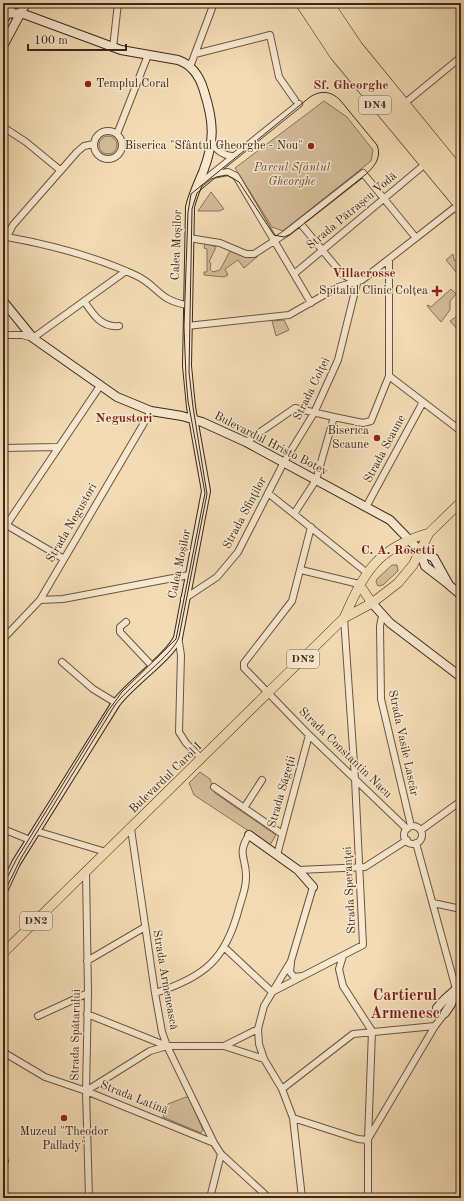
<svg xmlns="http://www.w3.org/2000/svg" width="464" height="1201" font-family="'Old Standard TT',serif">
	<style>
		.green { fill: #d4bd9a; stroke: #897258 }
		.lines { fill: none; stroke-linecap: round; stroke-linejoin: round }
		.street-casing { stroke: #6b543e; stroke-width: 8 }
		.secondary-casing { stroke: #3e2616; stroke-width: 10 }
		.primary-casing { stroke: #3e2616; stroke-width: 10 }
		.street { stroke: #f7e8cf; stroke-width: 6 }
		.secondary { stroke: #f7e8cf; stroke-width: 8 }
		.primary { stroke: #f3dcb5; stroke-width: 9 }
		.tram { stroke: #3e2616; stroke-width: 1 }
		.poi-dot { fill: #8f2418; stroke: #f7e8cf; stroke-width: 1.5 }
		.labels { text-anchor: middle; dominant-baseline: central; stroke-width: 3; stroke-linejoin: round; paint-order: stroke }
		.shield { fill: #f7e8cf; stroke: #76604e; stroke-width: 1 }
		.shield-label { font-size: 11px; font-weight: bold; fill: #3e2616 }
		.poi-label { font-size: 12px; fill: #3e2616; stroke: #f7e8cf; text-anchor: end }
		.park-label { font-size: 12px; font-style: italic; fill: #644c37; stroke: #f7e8cf }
		.street-label { font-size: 12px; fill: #3e2616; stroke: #f7e8cf }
		.neighbourhood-label { font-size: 13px; font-weight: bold; fill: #7a1f14; stroke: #f7e8cf }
		.district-label { font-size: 16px; font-weight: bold; fill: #7a1f14; stroke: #f7e8cf }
	</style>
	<rect width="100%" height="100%" fill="#f3dcb5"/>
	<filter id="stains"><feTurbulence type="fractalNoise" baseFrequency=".005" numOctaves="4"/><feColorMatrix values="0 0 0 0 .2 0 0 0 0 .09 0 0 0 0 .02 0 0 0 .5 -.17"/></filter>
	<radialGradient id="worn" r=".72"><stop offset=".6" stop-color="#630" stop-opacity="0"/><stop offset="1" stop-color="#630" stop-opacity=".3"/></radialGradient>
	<path class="green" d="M324 101 347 117 373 150 371 161 283 231 272 227 235 168Z
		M99 145a9 9 0 1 1 18 0a9 9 0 1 1-18 0Z
		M211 192 224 209 219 211H198Z
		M205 243 216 247 209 262 211 263 210 269 213 272 220 270 230 251 242 256H258L244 268 238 260 225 269 228 275 224 277 204 275V272H207V249L204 248Z
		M453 254 454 260 461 263V278L446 260Z
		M451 289 456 294 450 301V310L441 322 427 306 428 305 431 307Z
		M457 316H461V327L458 330 450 321Z
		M284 320 289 330 276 336 272 321Z
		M392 565H397L398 571 383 585 378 586 376 582 377 579Z
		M200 772 210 779 215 793 276 835 270 845 194 795 189 783Z
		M186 1097 189 1098 203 1130 201 1133 163 1117 168 1104Z"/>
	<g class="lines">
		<defs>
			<path id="street" d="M113 48 118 3
				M195 54 270 35 279 77 295 100
				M190 67 214 3
				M405 103 461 57
				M3 127 26 142 60 170
				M94 145a14 14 0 1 1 28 0a14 14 0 1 1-28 0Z
				M117 134 148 55
				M212 141C214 149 224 156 233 156
				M212 175 228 172 236 176 311 303
				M197 186 299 104
				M300 223 342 274 356 282
				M7 237 13 225 77 152 84 146 94 144
				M189 238 220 243 246 254H254L285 234 363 173 416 238
				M3 239 7 237C51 245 94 256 135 275 158 285 157 300 187 305
				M389 261V376L461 431
				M294 274 424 165
				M84 301C93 314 101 328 119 326
				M187 326 289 315 338 287 362 280 453 209 461 207
				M3 335H22L33 338 126 271
				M246 442 295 408 334 417
				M3 448 57 447
				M268 493 366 572
				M366 507 423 402
				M3 513 7 524
				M294 514 316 480 334 417 363 423 371 421 389 376
				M3 523 64 559
				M7 524 100 386
				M311 527 292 601 244 663V668L309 735 407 829
				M301 570 359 584
				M184 599 217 577 238 552 284 462 314 413 338 360 357 283
				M40 600 63 599 189 575
				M382 616 380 626 381 699 411 826
				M126 622 120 627V632L152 666
				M178 636 181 655 179 732 186 743 202 759
				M3 639 40 600 151 411
				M62 662 93 689 116 703
				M214 787 282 834
				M244 808 262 780
				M404 835a9 9 0 1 1 18 0a9 9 0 1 1-18 0Z
				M3 829 30 840
				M131 829 155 993 162 1032 167 1046 214 1143 221 1154 269 1198
				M421 830 461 801
				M36 831 106 852
				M416 843 456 989 461 999
				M277 855 309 735
				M298 870 365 867 407 840
				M86 873 88 993 86 1091 89 1198
				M433 903 461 909
				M225 948 272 992
				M343 956 339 969 343 986 372 1031 368 1140V1198
				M87 961 145 927
				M291 963 290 972 294 977 302 976
				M272 992 363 945 355 779 344 618
				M155 993C205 977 226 959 239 908 242 898 246 888 246 878 247 858 236 855 249 835
				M87 1014 167 1046
				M38 1016 88 993
				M224 1046 258 1029
				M3 1052 45 1077 86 1091 214 1143
				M282 1089 353 1034 435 1026
				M86 1091 150 1051 167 1046H224L264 1059
				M293 1118 358 1139 368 1140
				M368 1139 435 1026 445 1013
				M3 1162 5 1161
				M3 1198H5
				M210 1198 221 1154
				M302 1198 293 1118 282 1089 264 1059 259 1044 258 1029 264 1006 291 961 313 887"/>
			<path id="secondary" d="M3 14 21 13 121 50 178 60C193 65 200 77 204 91 214 122 215 141 203 172 198 184 193 194 190 207L187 366 191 407 206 491 178 638C168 658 132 682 116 703L16 863 3 891
				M3 21 13 3
				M3 46 26 3
				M3 301 33 338 117 397 151 411 182 416 202 422 246 442 390 520 420 551 434 558 449 585 461 595
				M420 551 425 566 447 583
				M372 603 390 623 461 677
				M249 835 298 870 313 887
				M437 1008 445 999 461 985
				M445 1013 451 1004 456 990"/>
			<path id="primary" d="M300 3 335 56 461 208
				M310 3 341 51 461 197
				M319 3 356 57 461 184
				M329 3 358 46 461 172
				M359 584 372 603
				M344 618C365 571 377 548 429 533
				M3 953 344 618 372 603 398 583 413 565 429 533 461 502"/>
		</defs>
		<use href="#street" class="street-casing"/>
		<use href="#secondary" class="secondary-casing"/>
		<use href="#primary" class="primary-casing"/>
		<use href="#street" class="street"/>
		<use href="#secondary" class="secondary"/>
		<use href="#primary" class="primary"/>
		<path class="tram" d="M3 886 16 860 108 711 122 692 176 639 205 493 188 401 186 378 184 327 188 212 191 194 310 97C321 90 331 91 340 100L377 145C382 158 374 167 365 175L291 234 284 237 274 235 239 182 227 175 216 177 197 193 192 209 189 372 193 407 207 494 179 637C174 654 129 686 115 705L21 858 3 895"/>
	</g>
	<g class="poi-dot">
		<circle cx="88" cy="84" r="4"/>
		<circle cx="311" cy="146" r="4"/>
		<path d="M435 285h4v4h4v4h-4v4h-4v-4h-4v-4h4z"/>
		<circle cx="377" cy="438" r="4"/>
		<circle cx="64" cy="1118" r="4"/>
	</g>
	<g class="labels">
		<g class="shield">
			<rect x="359" y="96" width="32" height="18" rx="3"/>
			<rect x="287" y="650" width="32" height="18" rx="3"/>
			<rect x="20" y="912" width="32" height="18" rx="3"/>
		</g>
		<g class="shield-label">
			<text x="375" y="105">DN4</text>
			<text x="303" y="659">DN2</text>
			<text x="36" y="921">DN2</text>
		</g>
		<g class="poi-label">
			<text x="96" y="84" text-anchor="start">Templul Coral</text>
			<text x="303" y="146">Biserica "Sfântul Gheorghe - Nou"</text>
			<text x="428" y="291">Spitalul Clinic Colțea</text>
			<text x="369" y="431">Biserica<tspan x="369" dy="14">Scaune</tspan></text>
			<text x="64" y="1132" text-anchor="middle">Muzeul "Theodor<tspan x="64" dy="14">Pallady"</tspan></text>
		</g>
		<g class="park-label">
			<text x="292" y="168">Parcul Sfântul<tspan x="292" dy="14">Gheorghe</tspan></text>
		</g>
		<g class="street-label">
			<text transform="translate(352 211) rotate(-40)">Strada Pătrașcu Vodă</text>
			<text transform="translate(177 245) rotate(-88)">Calea Moșilor</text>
			<text transform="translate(312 389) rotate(-64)">Strada Colței</text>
			<text transform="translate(271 444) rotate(27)">Bulevardul Hristo Botev</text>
			<text transform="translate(385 449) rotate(-62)">Strada Scaune</text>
			<text transform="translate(245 513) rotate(-62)">Strada Sfinților</text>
			<text transform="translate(72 523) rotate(-60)">Strada Negustori</text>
			<text transform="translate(180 564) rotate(-78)">Calea Moșilor</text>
			<text transform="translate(403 743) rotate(78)">Strada Vasile Lascăr</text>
			<text transform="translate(345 753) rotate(44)">Strada Constantin Nacu</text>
			<text transform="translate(166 778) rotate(-44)">Bulevardul Carol I</text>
			<text transform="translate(282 792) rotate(-74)">Strada Săgeții</text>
			<text transform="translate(350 890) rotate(-93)">Strada Speranței</text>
			<text transform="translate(165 980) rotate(80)">Strada Armenească</text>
			<text transform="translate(76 1035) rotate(-89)">Strada Spătarului</text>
			<text transform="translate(134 1098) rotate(22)">Strada Latină</text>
		</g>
		<g class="neighbourhood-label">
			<text x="351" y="85">Sf. Gheorghe</text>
			<text x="364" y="273">Villacrosse</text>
			<text x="124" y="418">Negustori</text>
			<text x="398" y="550">C. A. Rosetti</text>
		</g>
		<g class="district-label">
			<text x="405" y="996">Cartierul<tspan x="405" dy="18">Armenesc</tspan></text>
		</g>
	</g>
	<rect width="464" height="1201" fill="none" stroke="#f3dcb5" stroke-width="16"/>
	<rect x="4" y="4" width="456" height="1193" fill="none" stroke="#3e2616" stroke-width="2"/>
	<rect x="8" y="8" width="448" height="1185" fill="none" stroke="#3e2616"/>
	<path d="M28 44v6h98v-6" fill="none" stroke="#3e2616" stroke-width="2"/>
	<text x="34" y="44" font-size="12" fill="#3e2616" stroke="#f7e8cf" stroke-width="3" paint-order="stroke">100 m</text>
	<rect width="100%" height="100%" filter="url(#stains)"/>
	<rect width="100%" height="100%" fill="url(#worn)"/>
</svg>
